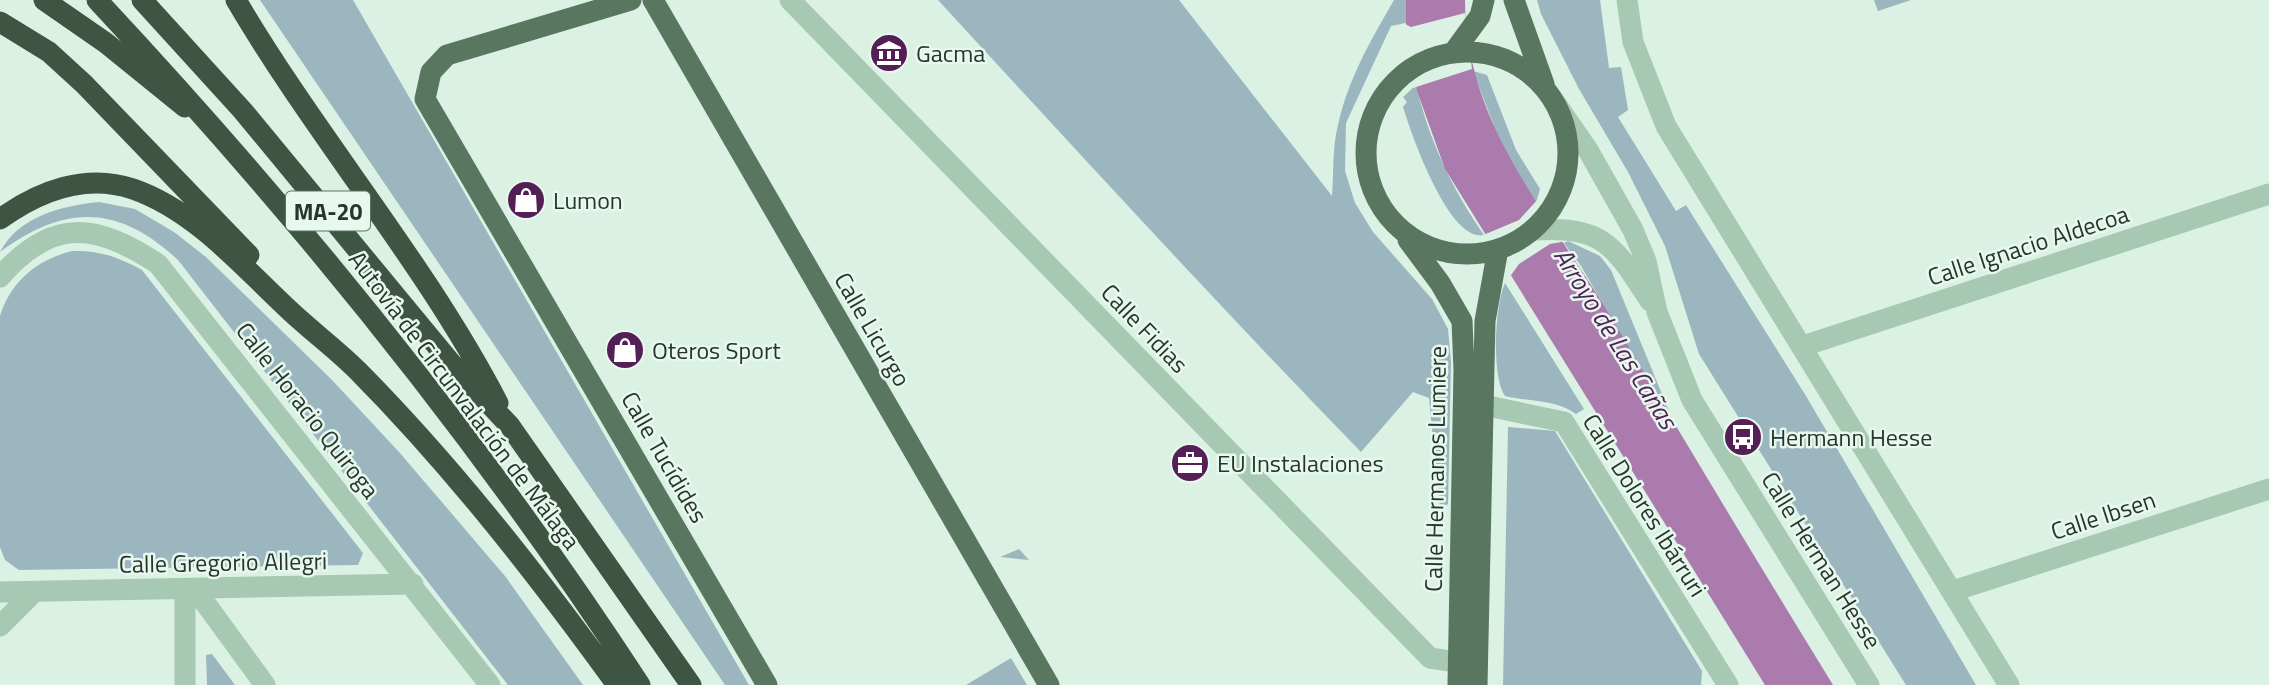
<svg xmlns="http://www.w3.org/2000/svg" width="2269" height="685" font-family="'Titillium Web',sans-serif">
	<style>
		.green { fill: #9bb6bf }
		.water { fill: #aa7bac }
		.pier { fill: #dbf1e4 }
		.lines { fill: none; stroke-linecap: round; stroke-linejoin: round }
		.minor { stroke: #a7c8b3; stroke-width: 21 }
		.major { stroke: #597660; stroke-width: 21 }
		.highway { stroke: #3f5544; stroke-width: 21 }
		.labels { text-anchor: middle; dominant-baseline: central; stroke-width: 5; stroke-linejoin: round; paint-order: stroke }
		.shield { fill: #e7f8ef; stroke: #617065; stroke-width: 2 }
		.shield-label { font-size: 23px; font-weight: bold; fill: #27352a }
		.poi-label { font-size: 24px; fill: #27352a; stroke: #e7f8ef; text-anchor: start }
		.street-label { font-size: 24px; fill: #27352a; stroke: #e7f8ef }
		.water-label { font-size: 26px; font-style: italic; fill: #531f55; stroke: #e7f8ef }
	</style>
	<rect width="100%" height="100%" fill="#dbf1e4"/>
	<path class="green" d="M260 0H353L749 685H725Z
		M938 0H1179L1332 196C1334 172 1332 148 1338 125 1348 79 1371 40 1394 0H1406V23L1391 26 1346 123 1345 171 1355 203 1373 232 1432 299 1448 329 1451 362 1448 504 1440 508 1429 398 1413 392 1361 452C1217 304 1078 152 938 0Z
		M1537 0H1600L1609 68 1621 67 1628 110 1618 117 1676 211 1686 205 1806 396 1976 685H1906L1699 354 1665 246 1628 172 1579 89 1541 14Z
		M1874 0H1911L1878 11Z
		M1473 71 1487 75 1516 150 1540 189 1536 203 1504 152Z
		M1416 85C1429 140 1452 189 1484 235 1449 243 1411 133 1403 107L1407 102 1403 97Z
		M99 202 135 209 174 232 206 257 333 381 399 452 505 576 583 685H508L178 260C118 204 65 204 0 252 19 216 62 206 99 202Z
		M1568 241 1600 256 1611 270 1678 433 1581 266 1564 243Z
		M72 251C99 250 118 257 142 270L363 553 358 565 19 570 5 560 0 547V316C11 281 37 260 72 251Z
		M1505 283 1584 409 1576 414C1555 399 1529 402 1505 396 1491 376 1495 305 1505 283Z
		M1508 427 1555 431 1702 671 1701 685H1503Z
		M1019 549 1029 560 1000 557Z
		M212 654 235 685H207L206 655Z
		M1011 658 1027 685H966Z"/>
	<path class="water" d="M1406 0H1465C1465 125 1551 216 1611 317 1684 440 1758 563 1833 685H1765L1445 169 1417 91 1406 23Z"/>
	<path class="pier" d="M1465 13 1472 69 1413 88 1403 23 1411 27Z
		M1538 199 1567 241 1550 244 1519 264 1509 278 1481 236 1519 220Z"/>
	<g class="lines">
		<path class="minor" d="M790 0 1430 658 1475 665
			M1627 0 1633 42 1666 126 2009 685
			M1554 101 1588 150 1633 230 1646 261 1657 312 1692 400 1869 685
			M1535 230C1605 226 1614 246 1650 301
			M0 277C52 217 96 223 158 264L490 685
			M1803 346 2269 194
			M1483 405 1564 422 1728 685
			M195 589 265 685
			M1953 591 2269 489
			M0 592 413 584
			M0 626 34 592
			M185 685V590"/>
		<path class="major" d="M631 0 447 55 431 72 425 99 767 685
			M653 0 1049 685
			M1514 0 1544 84
			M1366 153a101 101 0 1 1 202 0a101 101 0 1 1-202 0Z
			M1453 53 1480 16 1484 0
			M1408 240 1440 283 1462 321 1464 370 1458 685
			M1477 685 1485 321 1498 249"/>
		<path class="highway" d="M44 0 106 43 185 107
			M97 0C296 213 481 441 640 685
			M142 0 243 111 451 363 510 426 691 685
			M236 0C317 138 424 261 498 403
			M0 22 49 52 84 84 249 255
			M0 219C39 191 86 173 133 189 194 210 241 265 287 308 310 330 335 348 358 371 453 467 538 576 617 685"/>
	</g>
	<defs>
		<symbol id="museum-disc" viewBox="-11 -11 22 22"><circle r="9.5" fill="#531f55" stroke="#e7f8ef"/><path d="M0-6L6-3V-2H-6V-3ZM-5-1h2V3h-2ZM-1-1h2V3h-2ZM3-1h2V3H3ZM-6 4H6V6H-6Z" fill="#fff"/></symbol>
		<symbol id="shop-disc" viewBox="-11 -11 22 22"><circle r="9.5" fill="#531f55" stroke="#e7f8ef"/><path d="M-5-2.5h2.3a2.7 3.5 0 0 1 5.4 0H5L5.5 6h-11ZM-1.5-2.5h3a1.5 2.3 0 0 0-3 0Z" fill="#fff"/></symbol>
		<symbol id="bus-disc" viewBox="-11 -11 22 22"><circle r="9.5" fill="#531f55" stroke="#e7f8ef"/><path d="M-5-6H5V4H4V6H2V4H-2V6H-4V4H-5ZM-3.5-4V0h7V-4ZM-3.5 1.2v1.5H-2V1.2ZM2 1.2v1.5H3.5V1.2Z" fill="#fff"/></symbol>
		<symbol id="office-disc" viewBox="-11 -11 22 22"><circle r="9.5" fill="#531f55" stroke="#e7f8ef"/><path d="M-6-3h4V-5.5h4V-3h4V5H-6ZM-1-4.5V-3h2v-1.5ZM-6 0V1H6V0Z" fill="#fff"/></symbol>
	</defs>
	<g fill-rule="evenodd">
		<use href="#museum-disc" x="867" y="31" width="44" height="44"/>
		<use href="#shop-disc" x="504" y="178" width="44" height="44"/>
		<use href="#shop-disc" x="603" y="328" width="44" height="44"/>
		<use href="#bus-disc" x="1721" y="415" width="44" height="44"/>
		<use href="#office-disc" x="1168" y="441" width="44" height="44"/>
	</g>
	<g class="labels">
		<rect class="shield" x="286" y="191.5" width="84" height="39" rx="5"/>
		<g class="shield-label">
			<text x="328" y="211">MA-20</text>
		</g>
		<g class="poi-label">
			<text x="916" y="53">Gacma</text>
			<text x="553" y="200">Lumon</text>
			<text x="652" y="350">Oteros Sport</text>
			<text x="1770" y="437">Hermann Hesse</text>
			<text x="1217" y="463">EU Instalaciones</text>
		</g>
		<g class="street-label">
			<text transform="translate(2028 245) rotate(-18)">Calle Ignacio Aldecoa</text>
			<text transform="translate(1145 328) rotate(46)">Calle Fidias</text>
			<text transform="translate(873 329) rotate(60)">Calle Licurgo</text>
			<text transform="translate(465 400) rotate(53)">Autovía de Circunvalación de Málaga</text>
			<text transform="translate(308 410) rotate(52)">Calle Horacio Quiroga</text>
			<text transform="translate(665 457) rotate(60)">Calle Tucídides</text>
			<text transform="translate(1435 469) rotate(-89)">Calle Hermanos Lumiere</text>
			<text transform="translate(1645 505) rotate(58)">Calle Dolores Ibárruri</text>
			<text transform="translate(2103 515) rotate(-18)">Calle Ibsen</text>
			<text transform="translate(1822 560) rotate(58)">Calle Herman Hesse</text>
			<text transform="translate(223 562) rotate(-1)">Calle Gregorio Allegri</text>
		</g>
		<g class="water-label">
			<text transform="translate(1616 338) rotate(58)">Arroyo de Las Cañas</text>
		</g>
	</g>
</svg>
